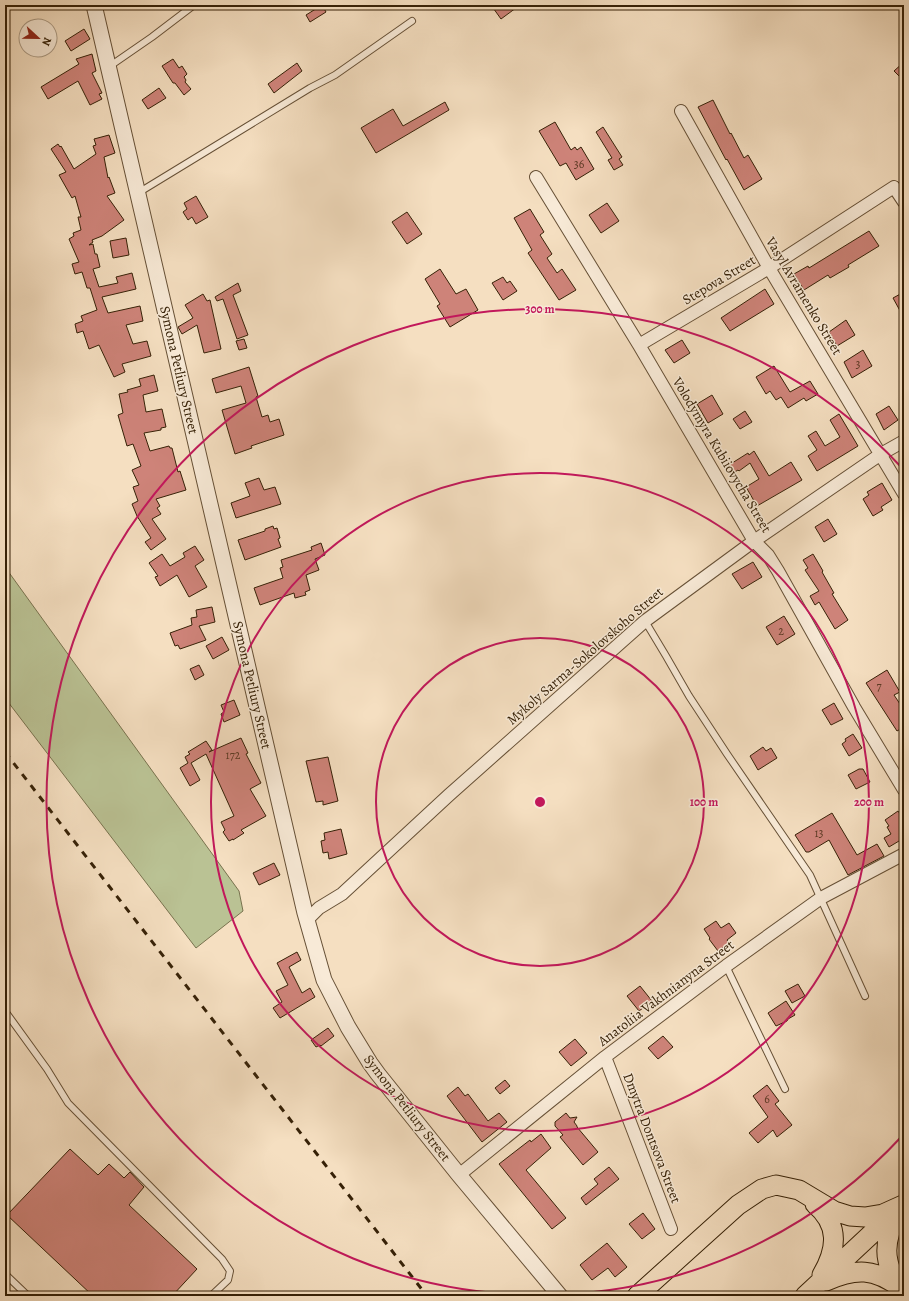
<svg xmlns="http://www.w3.org/2000/svg" width="909" height="1301" font-family="Alegreya,serif">
	<style>
		.green { fill: #bac294; stroke: #78724e }
		.building { fill: #ce8379; stroke: #362107 }
		.lines { fill: none; stroke-linecap: round; stroke-linejoin: round }
		.service-casing { stroke: #665036; stroke-width: 8 }
		.minor-casing { stroke: #665036; stroke-width: 14 }
		.tertiary-casing { stroke: #665036; stroke-width: 17 }
		.primary-casing { stroke: #362107; stroke-width: 21 }
		.service { stroke: #f8ead7; stroke-width: 6 }
		.minor { stroke: #f8ead7; stroke-width: 12 }
		.tertiary { stroke: #f8ead7; stroke-width: 15 }
		.primary { stroke: #f5dfc1; stroke-width: 19 }
		.rail { stroke: #362107; stroke-width: 3; stroke-dasharray: 7 7; stroke-linecap: butt }
		.ring { fill: none; stroke: #c2185b; stroke-width: 2 }
		.labels { text-anchor: middle; dominant-baseline: central; stroke-width: 3; stroke-linejoin: round; paint-order: stroke }
		.number-label { font-size: 12px; fill: #5c3a24 }
		.street-label { font-size: 14px; fill: #362107; stroke: #f8ead7 }
		.centre { fill: #c2185b; stroke: #f8ead7; stroke-width: 2 }
		.ring-label { font-size: 12px; text-anchor: middle; font-weight: bold; fill: #c2185b; stroke: #f8ead7; stroke-width: 3; stroke-linejoin: round; paint-order: stroke }
	</style>
	<rect width="100%" height="100%" fill="#f5dfc1"/>
	<filter id="stains"><feTurbulence type="fractalNoise" baseFrequency=".005" numOctaves="4"/><feColorMatrix values="0 0 0 0 .2 0 0 0 0 .09 0 0 0 0 .02 0 0 0 .5 -.17"/></filter>
	<radialGradient id="worn" r=".72"><stop offset=".6" stop-color="#630" stop-opacity="0"/><stop offset="1" stop-color="#630" stop-opacity=".3"/></radialGradient>
	<path class="green" d="M5 567 239 891 243 911 196 948 5 698Z"/>
	<path class="building" d="M322 5 326 12 310 22 306 15Z
		M491 5H520L501 19Z
		M84 29 90 39 71 51 65 41Z
		M92 54 96 71 92 73 102 93 99 94 102 99 90 105 78 81 48 99 41 87 79 64 76 59Z
		M173 59 179 68 182 66 187 74 184 77 186 80 185 82 191 89 184 95 175 83H173L162 66Z
		M904 62V73L900 77 894 71Z
		M297 63 302 71 274 93 268 84Z
		M159 88 166 98 148 109 142 100Z
		M713 100 730 134 731 133 744 158 748 155 762 179 744 190 727 159 726 160 698 107Z
		M445 102 449 110 376 153 361 128 393 109 403 126Z
		M555 122 571 150 575 147 577 150 581 147 594 169 576 180 566 163 560 166 539 131Z
		M603 127 622 157 619 159 623 165 614 170 608 160 612 158 596 132Z
		M109 135 115 153 104 157 108 178 109 177 115 193 107 196 124 220 102 236 92 240 93 242 89 245 93 244 95 254H97L100 267 93 269 99 287 118 283 116 277 132 273 136 289 102 297 108 313 140 306 143 321 126 325 133 344 147 341 151 356 122 364 125 372 114 377 99 345 89 349 83 331 77 333 75 324 83 321 81 316 97 310 90 288H87L82 272 75 274 72 264 79 262 69 239 74 236 73 233 81 230 78 217H81L75 196 72 198 59 175 66 172 51 149 58 144 60 147 61 146 74 169 96 154 93 146 96 145 94 139Z
		M196 196 208 217 196 224 192 217 188 220 183 212 187 209 184 203Z
		M607 203 619 221 601 233 589 215Z
		M530 209 544 232 540 235 552 254 547 258 557 273 562 269 576 290 559 300 528 253 532 250 514 218Z
		M407 212 422 234 407 244 392 222Z
		M869 231 879 246 848 265 849 267 830 278 828 275 804 290 794 274 808 266 809 268Z
		M126 238 129 255 113 258 110 241Z
		M440 269 456 294 466 289 478 310 450 327 437 306 440 304 425 279Z
		M503 277 507 283 510 281 517 291 503 300 492 283Z
		M238 283 241 291 233 295 248 335 237 339 223 299 217 301 215 297Z
		M765 289 774 304 730 331 721 318Z
		M904 292V318L893 298Z
		M203 294 207 301 210 300 221 349 204 353 197 325 182 334 178 327 193 318 185 305Z
		M846 320 855 335 837 346 829 332Z
		M244 339 247 348 239 350 236 341Z
		M682 340 690 353 674 363 665 350Z
		M863 350 872 366 852 378 844 362Z
		M774 366 790 392 810 381 818 394 806 401 804 398 788 408 781 397 776 400 770 391 766 394 756 377Z
		M249 367 258 396 256 397 262 417 268 415 270 422 279 419 284 435 251 446 252 448 235 454 222 410 246 403 241 386 216 393 212 379Z
		M154 375 158 391 143 395 146 412 162 409 166 427 161 428V430L144 433 150 451 169 446 170 448H172L178 472 180 471 186 490 156 499 160 506 157 508 161 514 152 519 166 539 151 550 145 542 151 538 137 516 132 504 138 501 133 487 139 485 132 470 141 466 133 444 127 446 118 415 123 413 119 394 128 392 127 390 141 386 139 379Z
		M712 395 723 414 708 423 697 404Z
		M889 406 898 420 884 430 876 414Z
		M745 411 752 422 740 429 733 419Z
		M839 414 858 446 817 471 808 456 817 450 808 436 816 431 825 446 840 437 830 420Z
		M754 451 769 476 791 462 802 480 757 506 746 487 759 479 750 463 739 471 738 470 733 473 729 465 748 453 749 455Z
		M259 478 264 490 275 487 281 504 236 518 231 503 250 496 245 483Z
		M882 483 892 500 881 507 883 510 873 516 863 499 869 495 867 492Z
		M828 519 837 534 824 542 815 527Z
		M273 526 274 529 277 528 280 538 278 539 281 547 245 560 238 540 265 531V529Z
		M321 543 325 555 315 559 319 570 306 575 310 590 305 592 306 595 295 598 294 593 260 605 254 588 283 578 280 568 283 567 281 560 312 550 311 547Z
		M195 546 204 560 195 566 207 587 189 597 177 575 160 586 155 577 158 576 149 563 162 554 170 566 185 557 183 553Z
		M813 554 823 571 822 572 834 593 832 594 848 620 835 629 819 602 815 605 810 596 819 591 805 570 808 568 803 560Z
		M753 562 762 577 742 589 732 574Z
		M212 607 215 622 199 626 206 640 180 649 178 645 175 646 170 633 192 625 191 618 197 617 196 610Z
		M784 616 795 634 777 645 766 627Z
		M222 637 229 650 213 659 206 646Z
		M199 665 204 675 195 680 190 669Z
		M887 670 900 692 894 695 904 710V727L897 731 866 683Z
		M234 700 240 715 224 722 221 714 224 712 221 705Z
		M834 703 843 719 831 725 822 710Z
		M853 734 862 748 849 756 842 744 846 741 845 739Z
		M241 738 248 753 246 754 261 783 250 789 266 816 241 830 244 833 233 840V839L229 841 223 832 225 830 221 822 234 816 206 754 191 763 200 780 190 786 180 768 188 763 185 757 190 754 188 752 206 741 212 750 209 752Z
		M763 747 766 751 771 748 777 758 758 770 750 756Z
		M328 757 338 801 323 805V801L316 802 306 761Z
		M859 769H863L870 782 856 789 848 775Z
		M898 811 904 820V838L889 847 884 838 891 834 887 827 889 826 885 820Z
		M832 813 857 855 877 844 884 856 848 875 829 840 809 852H806L795 835Z
		M341 829 347 854 329 859 328 852 323 853 321 841 325 840 324 833Z
		M274 863 280 875 259 885 253 873Z
		M716 921 721 928 729 923 736 933 727 940 729 943 718 951 709 939 710 938 704 929Z
		M297 952 301 960 289 967 302 993 310 988 315 997 280 1018 273 1008 282 1002 276 991 288 985 277 963Z
		M798 984 805 996 792 1003 785 991Z
		M640 986 652 1001 639 1011 627 996Z
		M786 1001 795 1015 788 1019 787 1021 776 1026 768 1013Z
		M328 1028 334 1036 321 1046 320 1045 316 1047 311 1040Z
		M663 1036 673 1047 658 1059 648 1048Z
		M575 1039 587 1053 571 1066 559 1052Z
		M505 1080 510 1086 500 1094 495 1088Z
		M767 1085 779 1101 775 1104 792 1125 777 1137 773 1130 758 1143 749 1133 768 1117 753 1096Z
		M458 1087 465 1096 468 1094 488 1121 499 1113 507 1122 482 1142 447 1096Z
		M566 1113 570 1118 577 1117 574 1122 577 1126V1127L598 1152 583 1165 560 1137 563 1135 555 1126V1122Z
		M541 1134 551 1148 526 1170 566 1218 552 1229 499 1164 530 1140 531 1142Z
		M70 1149 98 1175 109 1164 124 1178 130 1172 144 1187 129 1205 197 1269 172 1296H93L7 1215Z
		M609 1167 619 1179 586 1205 581 1198 598 1184 594 1179Z
		M643 1213 655 1229 642 1239 629 1224Z
		M607 1243 627 1267 615 1277 608 1268 592 1280 580 1265Z"/>
	<g class="lines">
		<defs>
			<path id="service" d="M110 66 152 37 194 5
				M138 193 310 88 335 75 412 21
				M645 621 666 656 689 696 727 754 810 875 865 996
				M726 966 785 1089
				M5 1011 47 1069 68 1103 222 1259 230 1271 228 1280 211 1296
				M5 1274 28 1296"/>
			<path id="minor" d="M681 111 769 268 904 494
				M536 177 639 345 754 541 768 555 778 571 854 707 904 790
				M639 345 769 268 894 187 904 202
				M307 920 319 908 342 894 449 795 645 621 754 541 881 454 904 441
				M605 1057 671 1229
				M459 1175 605 1057 726 966 821 898 904 854"/>
			<path id="tertiary" d="M94 5 305 913 324 980 348 1027 370 1063 378 1074 459 1175 560 1296"/>
			<path id="primary" d="M815 1204C840 1225 837 1249 822 1275
				M898 1213C890 1228 884 1244 888 1261 890 1273 899 1284 904 1295
				M826 1281C856 1268 874 1268 901 1288
				M637 1296 738 1205 762 1189 776 1185 799 1190 834 1211 850 1216 865 1217 883 1214 903 1205
				M805 1296 896 1211"/>
		</defs>
		<use href="#service" class="service-casing"/>
		<use href="#minor" class="minor-casing"/>
		<use href="#tertiary" class="tertiary-casing"/>
		<use href="#primary" class="primary-casing"/>
		<use href="#service" class="service"/>
		<use href="#minor" class="minor"/>
		<use href="#tertiary" class="tertiary"/>
		<use href="#primary" class="primary"/>
		<path class="rail" d="M5 752 427 1296"/>
	</g>
	<g class="ring">
		<circle cx="540" cy="802" r="164"/>
		<circle cx="540" cy="802" r="329"/>
		<path d="M903 1135A493 493 0 1 1 903 469"/>
	</g>
	<g class="labels">
		<g class="number-label">
			<text x="579" y="164">36</text>
			<text x="858" y="364">3</text>
			<text x="781" y="631">2</text>
			<text x="879" y="686">7</text>
			<text x="233" y="755">172</text>
			<text x="819" y="833">13</text>
			<text x="767" y="1099">6</text>
		</g>
		<g class="street-label">
			<text transform="translate(719 280) rotate(-31)">Stepova Street</text>
			<text transform="translate(804 296) rotate(59)">Vasyl Avramenko Street</text>
			<text transform="translate(179 370) rotate(77)">Symona Petliury Street</text>
			<text transform="translate(722 455) rotate(59)">Volodymyra Kubiiovycha Street</text>
			<text transform="translate(585 656) rotate(-41)">Mykoly Sarma-Sokolovskoho Street</text>
			<text transform="translate(252 685) rotate(77)">Symona Petliury Street</text>
			<text transform="translate(666 993) rotate(-37)">Anatoliia Vakhnianyna Street</text>
			<text transform="translate(407 1108) rotate(52)">Symona Petliury Street</text>
			<text transform="translate(652 1138) rotate(69)">Dmytra Dontsova Street</text>
		</g>
	</g>
	<circle cx="540" cy="802" r="6" class="centre"/>
	<g class="ring-label">
		<text x="540" y="313">300 m</text>
		<text x="704" y="806">100 m</text>
		<text x="869" y="806">200 m</text>
	</g>
	<rect width="909" height="1301" fill="none" stroke="#f5dfc1" stroke-width="20"/>
	<rect x="6" y="6" width="897" height="1289" fill="none" stroke="#362107" stroke-width="2"/>
	<rect x="10" y="10" width="889" height="1281" fill="none" stroke="#362107"/>
	<g transform="translate(38 38) rotate(112)"><circle r="19" fill="#f8ead7" stroke="#aa9a84"/>
	<path d="M0-3L7 15L0 10L-7 15Z" fill="#8f2418"/>
	<text y="-6" font-size="11" font-weight="bold" text-anchor="middle" fill="#362107">N</text>
	</g>
	<rect width="100%" height="100%" filter="url(#stains)"/>
	<rect width="100%" height="100%" fill="url(#worn)"/>
</svg>
